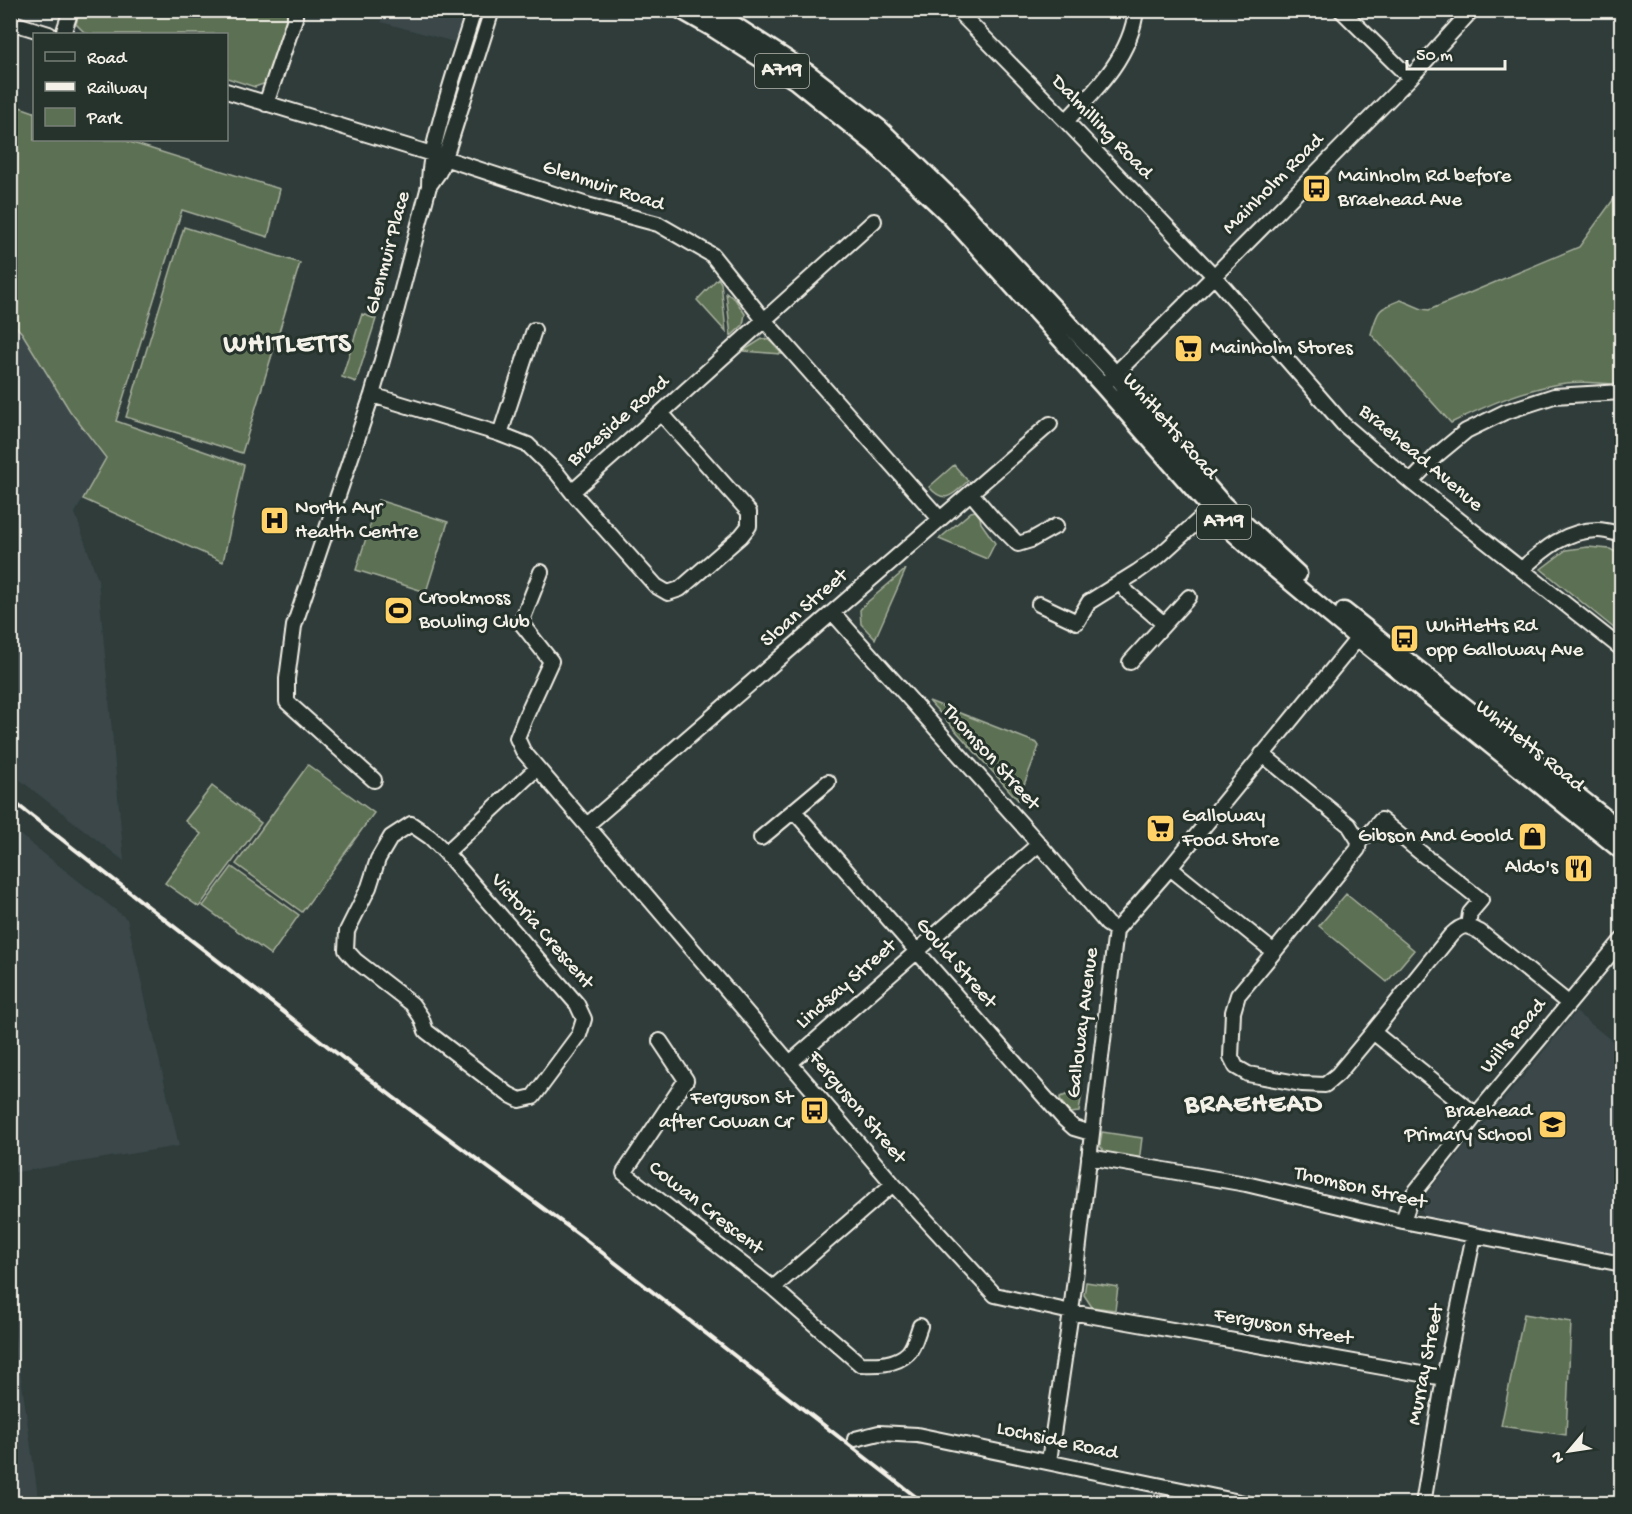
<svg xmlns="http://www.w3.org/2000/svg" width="1632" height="1514" font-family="'Gochi Hand',sans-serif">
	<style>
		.built { fill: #3a474a }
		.green { fill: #5c7053; stroke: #a8b09e; stroke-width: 1.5 }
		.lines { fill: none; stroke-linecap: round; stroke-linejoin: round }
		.minor-casing { stroke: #f4f1e8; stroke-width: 18 }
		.major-casing { stroke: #f4f1e8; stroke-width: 21 }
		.minor { stroke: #26332d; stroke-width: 14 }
		.major { stroke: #26332d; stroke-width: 16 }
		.rail { stroke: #f4f1e8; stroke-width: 4 }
		.labels { text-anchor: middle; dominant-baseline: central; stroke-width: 6; stroke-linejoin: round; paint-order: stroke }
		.shield { fill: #26332d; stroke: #b6b8b0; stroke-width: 1.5 }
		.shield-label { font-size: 20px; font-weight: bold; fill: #f4f1e8 }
		.street-label { font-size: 21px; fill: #f4f1e8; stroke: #26332d }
		.poi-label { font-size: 21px; fill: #f4f1e8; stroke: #26332d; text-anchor: start }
		.district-label { font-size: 27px; font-weight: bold; letter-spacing: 1.5px; fill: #f4f1e8; stroke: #26332d }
	</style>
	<rect width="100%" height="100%" fill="#2f3c3a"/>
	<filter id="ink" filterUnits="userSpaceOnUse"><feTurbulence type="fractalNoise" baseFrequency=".0167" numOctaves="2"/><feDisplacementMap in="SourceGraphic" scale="12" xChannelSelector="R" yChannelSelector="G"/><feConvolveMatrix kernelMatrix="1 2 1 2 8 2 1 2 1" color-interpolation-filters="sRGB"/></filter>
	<g filter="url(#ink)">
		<path class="built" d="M385 11H468L458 43 381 22Z
			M10 322 22 333 70 411 106 458 75 513 98 580 124 861 11 773Z
			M10 827 127 919 179 1146 11 1173Z
			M1576 1012 1621 1048V1256L1425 1216 1420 1207 1421 1200Z
			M11 1314H12L39 1503H11Z"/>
		<path class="green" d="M80 10H288L289 17 266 83 255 87 227 78 226 34H91L85 33 76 24Z
			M11 104 34 112V140H123L280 189 268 237 182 210 116 421 244 465 223 562 83 499 106 458 70 411 22 333 11 321Z
			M1621 189V385C1603 383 1584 381 1566 383 1526 388 1487 405 1451 423L1371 334C1378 310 1377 309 1401 300L1422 309 1429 310 1579 247Z
			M184 227 300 263 242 453 126 417Z
			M718 278 721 283 726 332 697 300Z
			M726 293 735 299 745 314 743 325 731 336Z
			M362 314 376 319 356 382 342 377Z
			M762 339 769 340 782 354 743 351Z
			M954 465 968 481C953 494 946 506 929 487Z
			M378 500 448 522 426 592 356 570Z
			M975 511 980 517 981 523 995 543 987 559 939 539 971 512Z
			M1588 547 1610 549 1621 555V634L1541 569 1566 550Z
			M906 569 875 639 861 624 860 610 864 605Z
			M929 701 1037 743 1039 746 1018 800Z
			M308 765 374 813 302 912 236 864Z
			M212 786 261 823 199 907 165 883 201 834 185 821Z
			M232 867 299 915 271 955 203 906Z
			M1346 894 1414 950 1387 982 1319 926Z
			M1080 1091 1082 1092 1079 1112 1070 1113 1060 1100V1097Z
			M1102 1132 1142 1138 1139 1162 1109 1158 1100 1146Z
			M1086 1282 1118 1287 1115 1310 1092 1307 1084 1295Z
			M1524 1314 1571 1322 1566 1435 1501 1426Z"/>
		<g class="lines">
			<defs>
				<path id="minor" d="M957 10 1066 121 1214 276 1343 424 1411 482 1622 649
					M1341 10 1410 78
					M10 22 49 34
					M63 34 71 10
					M226 91 432 154 587 205 658 224 712 255 764 320 940 519
					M266 104 295 18V10
					M1066 121C1096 90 1131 56 1136 10
					M429 186 439 172 445 158 492 10
					M1109 380 1214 276 1410 78 1472 10
					M372 395 500 434 528 445 557 473 572 492 656 586 668 593 680 589 741 536 749 526V512L661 413
					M500 434 534 330
					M1411 482 1437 455 1466 431 1505 412 1554 396 1622 392
					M572 492 661 413 874 221
					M971 493 993 519 1018 544 1031 540 1056 526
					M1522 569C1544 549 1566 530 1598 530 1606 530 1614 533 1622 535
					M541 572 521 623 551 661 525 718 517 738 523 751 893 1184 995 1295 1071 1312 1444 1378
					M1120 582 1128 593 1164 624
					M1039 604 1077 622 1089 602 1137 572 1158 557 1211 509
					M833 613 1039 844 1107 924 1116 930
					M1130 662 1189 597
					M1262 754 1349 825 1359 841 1358 849 1274 952
					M374 780 287 702V679L294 626 372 395 397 308 429 186C429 159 437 134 444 108 453 76 464 43 474 10
					M794 811 1064 1119 1074 1128 1091 1133
					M411 824 430 837 446 853 577 1004 584 1019 579 1035 533 1097 520 1100 508 1094 426 1031 421 1017 412 1004 355 960 346 950 347 931 369 887 378 859 391 837Z
					M587 825 1050 424
					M761 838 828 782
					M1359 841 1370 833 1381 820 1426 857
					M446 853 537 768
					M1432 861 1481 900 1470 913 1468 926
					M1170 868 1274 952 1238 995 1233 1012 1231 1057 1236 1067 1248 1074 1302 1084 1325 1085 1338 1074 1373 1032 1476 1115
					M1373 1032 1451 935C1463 923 1466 925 1480 932L1568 1003
					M660 1041 686 1080 624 1173 773 1288 860 1364C876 1365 896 1365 908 1353 914 1347 917 1334 920 1326
					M790 1063 1039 844
					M1089 1157 1246 1184 1403 1221 1622 1264
					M1403 1221 1411 1197 1476 1115 1622 940
					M773 1288 893 1184
					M855 1439 879 1433 917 1435 1249 1504
					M1049 1461 1071 1312 1116 930 1170 868 1358 638
					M1423 1504 1444 1378 1474 1235"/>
				<path id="major" d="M681 10 711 27 796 81 874 144 947 213 1103 386 1211 509 1233 532 1257 554 1358 638 1622 851
					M711 10 808 73 879 128 955 202 1115 374 1166 439 1223 504 1298 574
					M1344 611 1622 831"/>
			</defs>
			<use href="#minor" class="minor-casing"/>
			<use href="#major" class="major-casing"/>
			<use href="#minor" class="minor"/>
			<use href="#major" class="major"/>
			<path class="rail" d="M10 799 393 1097 586 1240 925 1504"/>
		</g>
	</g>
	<defs>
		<symbol id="bus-square" viewBox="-11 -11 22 22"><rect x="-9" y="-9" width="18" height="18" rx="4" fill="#ffd166" stroke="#26332d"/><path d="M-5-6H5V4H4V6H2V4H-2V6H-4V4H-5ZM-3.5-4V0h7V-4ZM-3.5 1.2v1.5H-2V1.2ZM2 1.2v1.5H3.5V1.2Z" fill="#111"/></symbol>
		<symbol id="supermarket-square" viewBox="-11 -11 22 22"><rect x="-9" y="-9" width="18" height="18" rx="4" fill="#ffd166" stroke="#26332d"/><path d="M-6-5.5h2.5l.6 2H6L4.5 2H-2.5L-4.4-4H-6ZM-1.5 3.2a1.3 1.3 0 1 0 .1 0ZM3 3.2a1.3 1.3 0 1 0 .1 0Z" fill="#111"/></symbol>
		<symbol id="hospital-square" viewBox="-11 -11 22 22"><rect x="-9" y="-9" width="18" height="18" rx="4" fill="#ffd166" stroke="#26332d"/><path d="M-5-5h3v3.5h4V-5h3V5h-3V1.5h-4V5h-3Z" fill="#111"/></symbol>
		<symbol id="stadium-square" viewBox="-11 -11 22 22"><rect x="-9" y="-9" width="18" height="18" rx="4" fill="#ffd166" stroke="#26332d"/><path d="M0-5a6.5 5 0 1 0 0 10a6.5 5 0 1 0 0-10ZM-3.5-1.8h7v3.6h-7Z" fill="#111"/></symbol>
		<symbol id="shop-square" viewBox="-11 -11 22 22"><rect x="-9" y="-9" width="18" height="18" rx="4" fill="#ffd166" stroke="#26332d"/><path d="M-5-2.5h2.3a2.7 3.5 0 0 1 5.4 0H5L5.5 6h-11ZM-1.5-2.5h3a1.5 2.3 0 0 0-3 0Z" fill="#111"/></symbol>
		<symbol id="restaurant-square" viewBox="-11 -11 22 22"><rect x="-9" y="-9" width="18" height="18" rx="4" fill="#ffd166" stroke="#26332d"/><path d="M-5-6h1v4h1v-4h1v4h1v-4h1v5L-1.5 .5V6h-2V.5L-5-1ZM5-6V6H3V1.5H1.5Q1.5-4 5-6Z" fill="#111"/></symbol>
		<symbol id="school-square" viewBox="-11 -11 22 22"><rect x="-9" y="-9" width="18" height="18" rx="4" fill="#ffd166" stroke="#26332d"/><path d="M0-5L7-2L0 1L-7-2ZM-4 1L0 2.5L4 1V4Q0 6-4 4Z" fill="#111"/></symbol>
	</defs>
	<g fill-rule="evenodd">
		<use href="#bus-square" x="1300" y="172" width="33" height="33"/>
		<use href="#supermarket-square" x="1172" y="332" width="33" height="33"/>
		<use href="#hospital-square" x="258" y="504" width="33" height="33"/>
		<use href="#stadium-square" x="382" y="594" width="33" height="33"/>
		<use href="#bus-square" x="1388" y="622" width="33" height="33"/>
		<use href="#supermarket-square" x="1144" y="812" width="33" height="33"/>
		<use href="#shop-square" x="1516" y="820" width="33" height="33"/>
		<use href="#restaurant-square" x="1562" y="852" width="33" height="33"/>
		<use href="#bus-square" x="798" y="1094" width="33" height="33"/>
		<use href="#school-square" x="1536" y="1108" width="33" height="33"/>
	</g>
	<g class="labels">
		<g class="shield">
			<rect x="755" y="54" width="54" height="34" rx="4.5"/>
			<rect x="1197" y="505" width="54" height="34" rx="4.5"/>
		</g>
		<g class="shield-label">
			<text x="782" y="71">A719</text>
			<text x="1224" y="522">A719</text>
		</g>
		<g class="street-label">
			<text transform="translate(1101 128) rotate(46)">Dalmilling Road</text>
			<text transform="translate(1274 185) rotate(-45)">Mainholm Road</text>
			<text transform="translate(603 187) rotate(18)">Glenmuir Road</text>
			<text transform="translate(389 253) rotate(-75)">Glenmuir Place</text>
			<text transform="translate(619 422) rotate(-41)">Braeside Road</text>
			<text transform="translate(1169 427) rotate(49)">Whitletts Road</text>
			<text transform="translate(1420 459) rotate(40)">Braehead Avenue</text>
			<text transform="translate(805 609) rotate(-41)">Sloan Street</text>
			<text transform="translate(1529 747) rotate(39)">Whitletts Road</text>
			<text transform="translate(990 758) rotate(48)">Thomson Street</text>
			<text transform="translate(541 932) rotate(49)">Victoria Crescent</text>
			<text transform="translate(955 964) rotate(49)">Gould Street</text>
			<text transform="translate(847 985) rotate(-41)">Lindsay Street</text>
			<text transform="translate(1084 1023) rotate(-83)">Galloway Avenue</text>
			<text transform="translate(1514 1037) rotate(-50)">Wills Road</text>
			<text transform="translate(856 1108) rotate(50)">Ferguson Street</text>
			<text transform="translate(1360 1189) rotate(13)">Thomson Street</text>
			<text transform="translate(705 1209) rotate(38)">Cowan Crescent</text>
			<text transform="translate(1283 1328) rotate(10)">Ferguson Street</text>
			<text transform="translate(1427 1365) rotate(-79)">Murray Street</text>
			<text transform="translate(1057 1442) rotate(12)">Lochside Road</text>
		</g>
		<g class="poi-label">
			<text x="1338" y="177">Mainholm Rd before<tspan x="1338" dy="24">Braehead Ave</tspan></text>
			<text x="1210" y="349">Mainholm Stores</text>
			<text x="295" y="509">North Ayr<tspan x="295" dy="24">Health Centre</tspan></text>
			<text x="419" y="599">Crookmoss<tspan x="419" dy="24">Bowling Club</tspan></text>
			<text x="1426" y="627">Whitletts Rd<tspan x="1426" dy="24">opp Galloway Ave</tspan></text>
			<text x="1182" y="817">Galloway<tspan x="1182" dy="24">Food Store</tspan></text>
			<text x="1512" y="837" text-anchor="end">Gibson And Goold</text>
			<text x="1558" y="868" text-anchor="end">Aldo's</text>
			<text x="793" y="1099" text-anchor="end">Ferguson St<tspan x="793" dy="24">after Cowan Cr</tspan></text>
			<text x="1532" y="1112" text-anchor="end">Braehead<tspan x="1532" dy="24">Primary School</tspan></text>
		</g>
		<g class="district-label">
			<text x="288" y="346">WHITLETTS</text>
			<text x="1254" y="1106">BRAEHEAD</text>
		</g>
	</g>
	<rect width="1632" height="1514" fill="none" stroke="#26332d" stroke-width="36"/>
	<rect x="18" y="18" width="1596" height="1478" fill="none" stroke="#f4f1e8" stroke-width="2" filter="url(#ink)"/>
	<rect x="33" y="33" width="195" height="108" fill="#26332d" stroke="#787f78" stroke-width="1.5"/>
	<rect x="45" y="52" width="30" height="9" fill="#26332d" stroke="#787f78" stroke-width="1.5"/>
	<text x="87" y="63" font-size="18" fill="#f4f1e8">Road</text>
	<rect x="45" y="82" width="30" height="9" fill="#f4f1e8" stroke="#787f78" stroke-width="1.5"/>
	<text x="87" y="93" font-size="18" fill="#f4f1e8">Railway</text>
	<rect x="45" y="108" width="30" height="18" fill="#5c7053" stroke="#787f78" stroke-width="1.5"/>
	<text x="87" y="123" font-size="18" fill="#f4f1e8">Park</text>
	<g transform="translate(1569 1451) rotate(241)" stroke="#26332d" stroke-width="4.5" paint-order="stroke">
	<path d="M0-4.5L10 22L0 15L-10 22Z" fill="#f4f1e8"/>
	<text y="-9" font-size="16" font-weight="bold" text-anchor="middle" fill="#f4f1e8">N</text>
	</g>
	<path d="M1407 60v9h98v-9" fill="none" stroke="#f4f1e8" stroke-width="3"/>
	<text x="1416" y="60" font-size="18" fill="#f4f1e8" stroke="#26332d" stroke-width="4.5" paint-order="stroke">50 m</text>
</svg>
